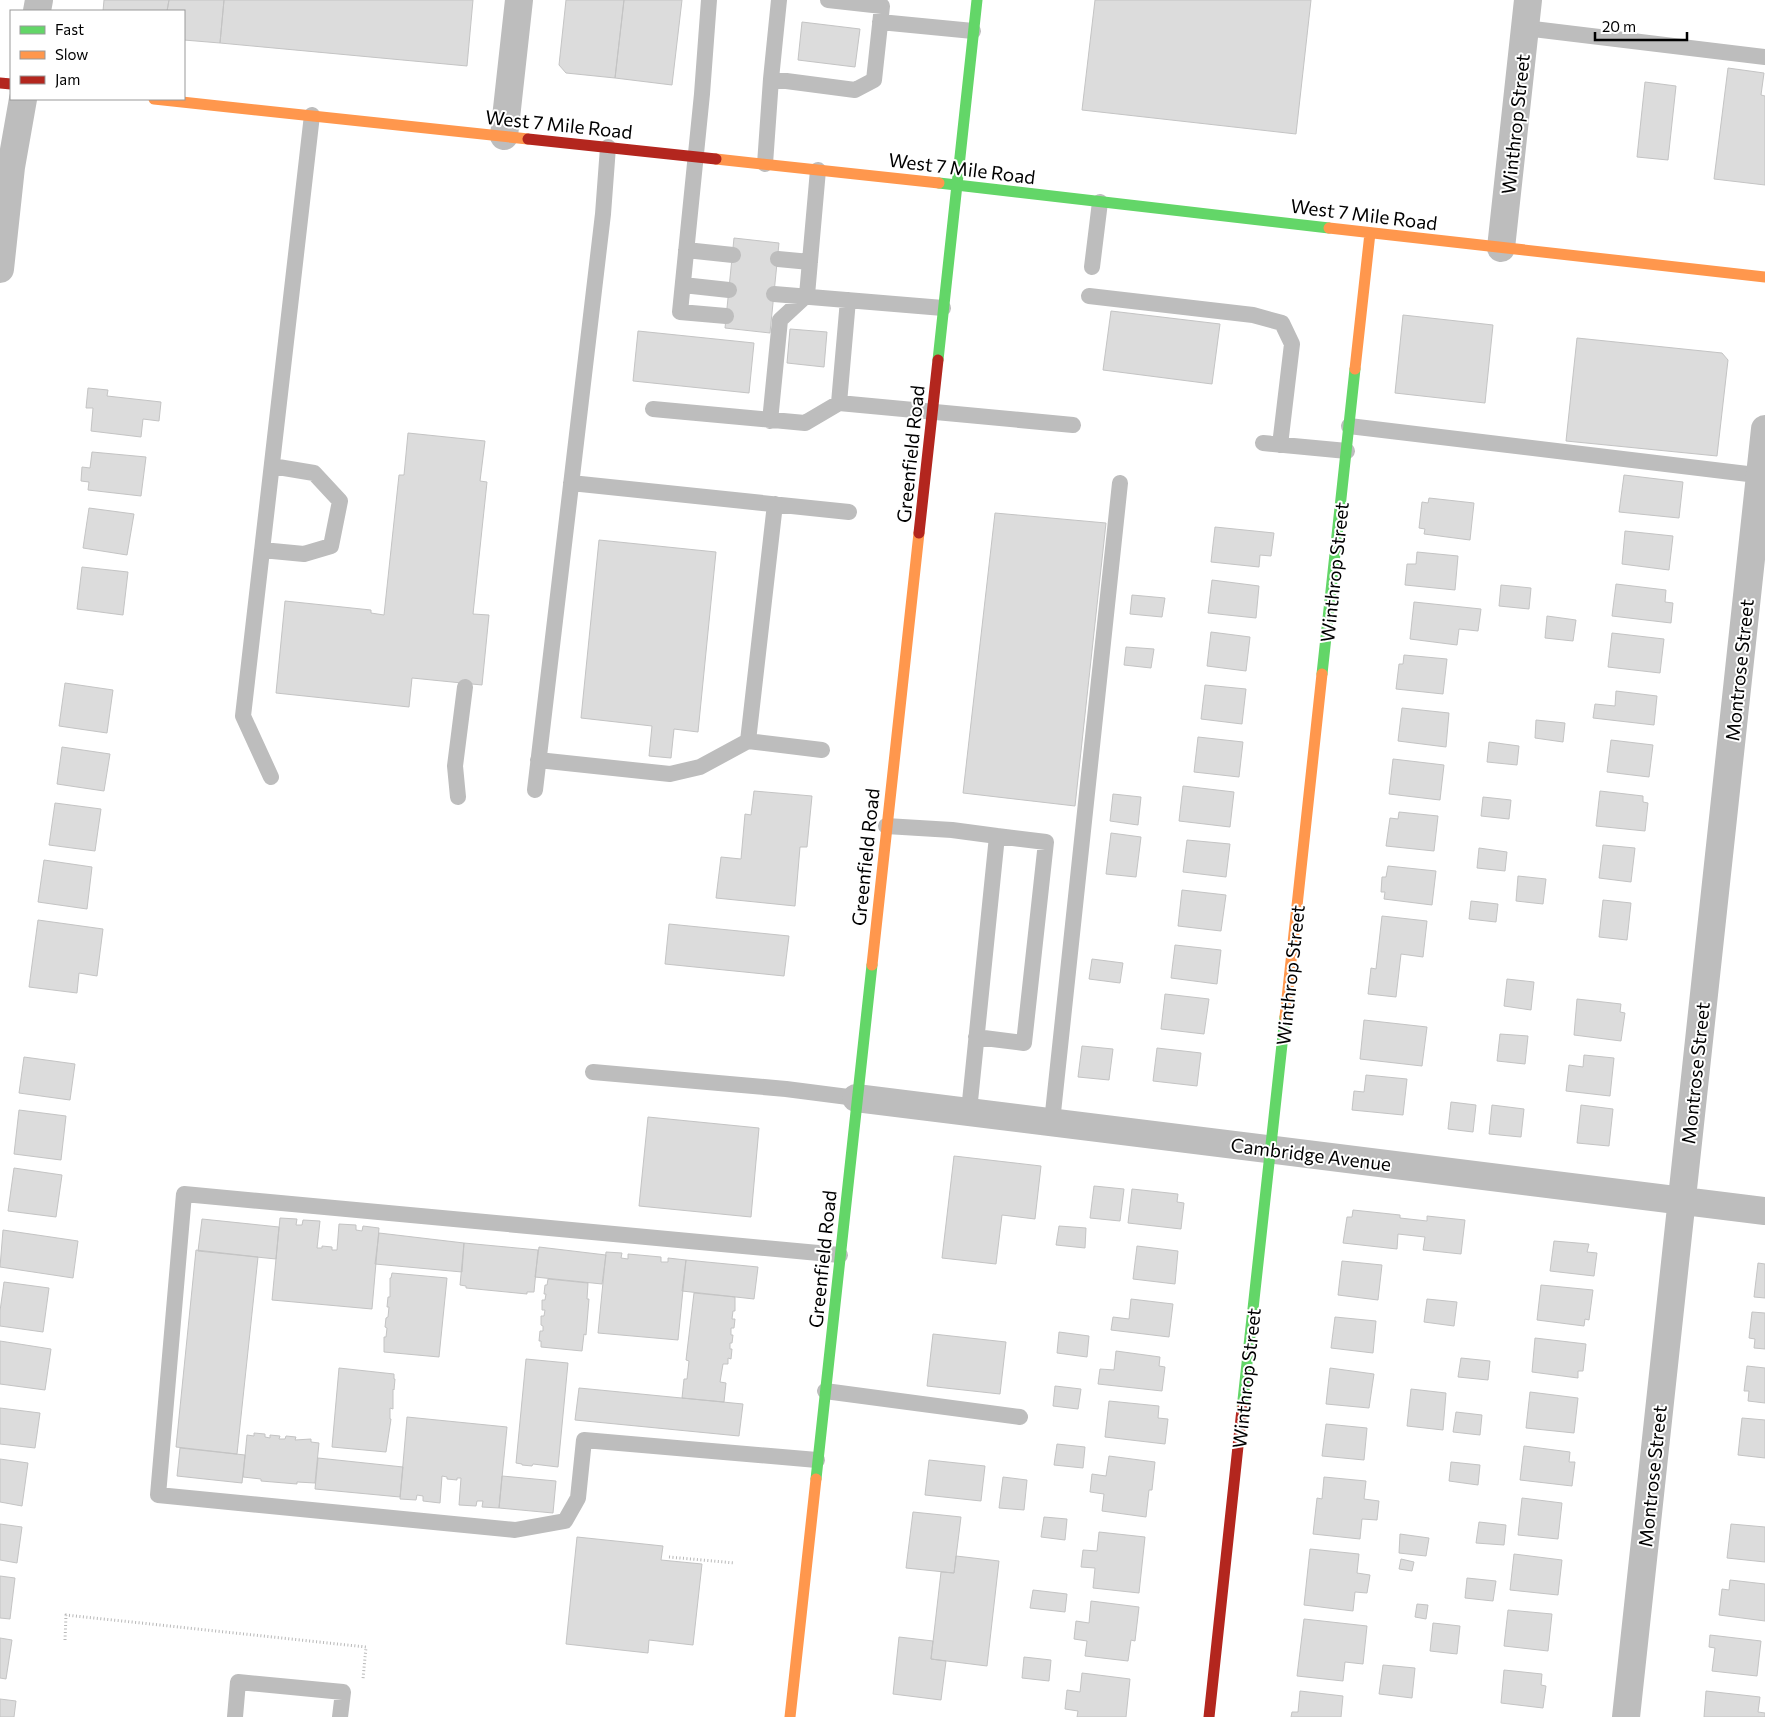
<svg xmlns="http://www.w3.org/2000/svg" width="1765" height="1717" font-family="Commissioner,sans-serif">
	<style>
		.building { fill: #dcdcdc; stroke: #c4c4c4 }
		.lines { fill: none; stroke-linecap: round; stroke-linejoin: round }
		.path { stroke: #b8b8b8; stroke-width: 3; stroke-dasharray: 1 2.5; stroke-linecap: butt }
		.lane { stroke: #bdbdbd; stroke-width: 16 }
		.street { stroke: #bdbdbd; stroke-width: 28 }
		.fast { stroke: #63d668; stroke-width: 11 }
		.slow { stroke: #ff974d; stroke-width: 11 }
		.jam { stroke: #b3261e; stroke-width: 11 }
		.labels { text-anchor: middle; dominant-baseline: central; stroke-width: 4; stroke-linejoin: round; paint-order: stroke }
		.street-label { font-size: 19px; fill: #000; stroke: #fff }
	</style>
	<rect width="100%" height="100%" fill="#fff"/>
	<path class="building" d="M104 0H169L167 11H103Z
		M169 0H224L220 43 184 40V11H167Z
		M224 0H473L467 66 220 43Z
		M566 0H624L615 78 566 73 559 65Z
		M624 0H682L672 85 615 78Z
		M1095 0H1311L1296 134 1082 110Z
		M802 22 860 29 855 67 798 60Z
		M1728 68 1764 73 1761 95 1765 96V185L1714 179Z
		M1645 82 1676 86 1668 160 1637 157Z
		M734 238 779 243 770 333 725 328Z
		M1111 311 1220 324 1212 384 1103 370Z
		M1403 315 1493 325 1485 403 1395 393Z
		M790 329 827 332 824 367 787 363Z
		M638 331 754 343 749 393 633 381Z
		M1577 338 1722 353 1728 360 1717 456 1566 441Z
		M88 388 108 390 107 396 161 402 159 421 143 419 141 437 91 431 93 408H86Z
		M408 433 485 441 480 481 487 482 473 614 489 615 482 685 412 678 409 707 276 693 285 601 371 610V613L384 615 399 475H404Z
		M92 452 146 457 141 496 88 490 89 482 81 481 82 467 90 468Z
		M1624 475 1683 482 1679 518 1619 512Z
		M1429 498 1474 503 1470 540 1424 534 1425 529 1419 528 1422 502 1428 503Z
		M89 508 134 514 127 555 83 548Z
		M995 513 1106 523 1075 806 963 793Z
		M1215 527 1274 533 1271 556 1260 555 1259 567 1211 562Z
		M1625 531 1673 536 1669 570 1622 564Z
		M599 540 716 552 698 732 674 729 671 758 649 756 652 726 581 718Z
		M1417 552 1458 556 1455 590 1405 585 1407 564H1416Z
		M82 567 128 572 123 615 77 609Z
		M1212 580 1259 586 1256 618 1208 613Z
		M1616 584 1666 590 1665 602 1673 603 1671 623 1612 616Z
		M1501 585 1531 588 1529 609 1499 606Z
		M1132 595 1165 598 1162 617 1130 614Z
		M1414 602 1481 609 1478 631 1459 629 1457 645 1410 639Z
		M1547 616 1576 620 1573 641 1545 638Z
		M1211 632 1250 637 1246 671 1207 666Z
		M1612 633 1664 639 1660 673 1608 667Z
		M1126 647 1154 649 1151 668 1124 665Z
		M1404 655 1447 659 1443 694 1396 689 1399 664H1403Z
		M65 683 113 690 107 733 59 726Z
		M1205 685 1246 689 1242 724 1201 719Z
		M1616 691 1657 696 1654 725 1593 718 1595 704 1615 706Z
		M1402 708 1449 713 1446 747 1398 741Z
		M1536 720 1565 723 1563 742 1535 738Z
		M1198 737 1243 742 1239 777 1194 772Z
		M1611 740 1653 745 1649 777 1607 772Z
		M1489 742 1519 746 1517 765 1487 762Z
		M62 747 110 754 104 791 57 784Z
		M1393 759 1444 765 1440 800 1389 794Z
		M1183 786 1234 792 1230 827 1179 821Z
		M754 791 812 796 807 847H800L795 906 716 898 721 857 741 859 745 814 751 815Z
		M1600 791 1643 796V802L1648 803 1645 831 1596 826Z
		M1113 794 1141 797 1138 825 1110 821Z
		M1483 797 1511 800 1509 819 1481 816Z
		M55 803 101 809 95 851 49 845Z
		M1399 812 1438 816 1434 851 1386 846 1390 818 1398 819Z
		M1111 833 1141 837 1136 877 1106 874Z
		M1187 840 1230 844 1226 877 1183 872Z
		M1603 845 1635 848 1631 882 1599 878Z
		M1479 848 1507 852 1505 871 1477 868Z
		M44 860 92 867 87 909 38 902Z
		M1388 866 1436 871 1432 905 1384 899 1385 892H1381L1382 877H1386Z
		M1518 876 1546 879 1543 904 1516 901Z
		M1182 890 1226 895 1221 931 1178 926Z
		M1603 900 1631 903 1627 940 1599 937Z
		M1471 901 1498 904 1496 922 1469 919Z
		M1382 916 1427 921 1423 957 1401 954 1396 997 1368 994 1371 968 1376 969Z
		M38 920 103 929 97 976 79 973 77 993 29 987Z
		M669 924 789 936 784 976 665 964Z
		M1175 945 1221 950 1217 984 1171 978Z
		M1092 959 1123 963 1120 983 1089 979Z
		M1507 979 1534 982 1531 1010 1504 1006Z
		M1165 994 1209 999 1204 1034 1161 1029Z
		M1577 999 1621 1004 1620 1012 1625 1013 1621 1041 1574 1035Z
		M1364 1020 1427 1027 1422 1066 1360 1059Z
		M1500 1034 1528 1036 1525 1064 1497 1061Z
		M1082 1046 1113 1049 1109 1080 1078 1077Z
		M1157 1048 1201 1053 1197 1086 1153 1081Z
		M1584 1055 1614 1058 1610 1096 1566 1091 1569 1065 1583 1067Z
		M24 1057 75 1064 70 1100 19 1093Z
		M1366 1075 1407 1079 1403 1115 1352 1110 1354 1091 1364 1092Z
		M1451 1102 1476 1105 1473 1132 1448 1129Z
		M1492 1105 1524 1109 1521 1137 1489 1134Z
		M1581 1105 1613 1109 1609 1146 1577 1143Z
		M19 1110 66 1116 61 1160 14 1154Z
		M648 1117 759 1128 751 1217 639 1206Z
		M954 1156 1041 1166 1035 1219 1002 1215 996 1264 942 1258Z
		M14 1168 62 1175 56 1217 8 1211Z
		M1094 1186 1124 1189 1120 1221 1090 1218Z
		M1132 1189 1178 1194 1177 1202 1184 1203 1181 1229 1128 1223Z
		M1353 1210 1400 1215V1218L1427 1221V1216L1465 1220 1461 1254 1423 1250 1425 1237 1398 1234 1397 1249 1343 1243 1347 1217H1352Z
		M280 1218 297 1219 296 1225H302L303 1220 320 1221 317 1248H322V1246L332 1247V1250H337L339 1224 356 1225V1230L362 1231 363 1226 379 1228 372 1309 272 1300Z
		M202 1219 279 1227 276 1259 198 1251Z
		M1059 1226 1086 1228 1085 1248 1056 1245Z
		M3 1230 78 1241 73 1278 0 1267Z
		M379 1233 464 1243 462 1272 375 1264Z
		M1554 1241 1589 1244 1587 1252 1597 1253 1594 1276 1550 1271Z
		M464 1243 538 1250 534 1292H527V1294L466 1288V1286L460 1285Z
		M1137 1246 1178 1251 1175 1284 1133 1279Z
		M539 1247 606 1255 602 1284 535 1277Z
		M196 1250 258 1257 237 1454 176 1447Z
		M606 1252 622 1253 621 1258 628 1259V1254L661 1257V1262H668V1258L686 1260 678 1340 598 1333Z
		M686 1260 758 1267 754 1299 682 1291Z
		M1342 1261 1382 1265 1378 1300 1338 1295Z
		M1758 1263 1765 1264V1298L1754 1297Z
		M392 1273 447 1278 439 1357 384 1352V1337H386L387 1328 385 1327 386 1318 388 1317 389 1307H387L388 1297H390V1278H391Z
		M548 1279 588 1283 587 1299H589L586 1335 584 1334 582 1351 541 1347V1341H539L540 1331H543V1326L541 1325V1316H544L545 1310H542V1300H545L546 1294H544L545 1285H547Z
		M4 1282 49 1288 43 1332 0 1326V1311Z
		M1541 1285 1593 1290 1589 1320 1585 1319 1584 1326 1537 1320Z
		M694 1293 735 1297V1311H733L732 1319H735L734 1328H731V1335H733L732 1343H730V1349H732L731 1359 728 1358V1364H723L720 1382 726 1383 724 1402 682 1398 684 1379H687L689 1361 686 1360Z
		M1131 1299 1173 1304 1169 1337 1111 1330 1113 1317 1129 1319Z
		M1427 1299 1457 1302 1454 1326 1424 1322Z
		M1752 1312 1765 1313V1349L1754 1348 1755 1339 1749 1338Z
		M1335 1317 1376 1321 1373 1353 1331 1348Z
		M1059 1332 1089 1336 1087 1357 1057 1353Z
		M933 1334 1006 1342 1000 1394 927 1386Z
		M1535 1338 1586 1344 1583 1371H1578V1378L1532 1372Z
		M0 1341 51 1349 45 1390 0 1384Z
		M1116 1351 1160 1357 1159 1366 1165 1367 1162 1391 1098 1384 1100 1369 1114 1370Z
		M1461 1358 1490 1361 1488 1380 1458 1377Z
		M526 1359 568 1363 558 1467 533 1464 532 1466 522 1465V1464L516 1463Z
		M1747 1366 1765 1368V1403L1748 1401 1749 1391H1744Z
		M339 1368 394 1374V1379H395L394 1390 393 1389V1409L390 1408V1419H391L386 1452 332 1447Z
		M1330 1368 1374 1374 1369 1408 1326 1404Z
		M1055 1386 1081 1389 1078 1409 1053 1406Z
		M579 1388 743 1404 739 1436 575 1420Z
		M1411 1389 1446 1393 1443 1430 1407 1426Z
		M1530 1392 1578 1398 1574 1433 1526 1428Z
		M1109 1401 1159 1406 1158 1418 1168 1419 1165 1444 1105 1437Z
		M0 1408 40 1413 35 1448 0 1444Z
		M1456 1412 1482 1415 1480 1435 1453 1432Z
		M407 1417 507 1427 499 1508 482 1507 483 1501H477L476 1506 459 1505 461 1478H457V1480L447 1479V1477L442 1476 440 1503 423 1501V1496L417 1495 416 1500 400 1499Z
		M1742 1418 1765 1420V1458L1738 1455Z
		M1326 1424 1367 1428 1364 1460 1322 1456Z
		M254 1433 265 1434V1437L270 1438V1435L280 1436 279 1439H285L286 1436 296 1437 295 1440 311 1439V1442L319 1443 315 1483 297 1482V1484L261 1481V1479L243 1477 247 1435 254 1436Z
		M1057 1444 1085 1447 1083 1468 1054 1465Z
		M1524 1446 1570 1452 1569 1462H1575L1572 1486 1520 1480Z
		M180 1448 245 1455 242 1483 177 1476Z
		M1109 1456 1155 1462 1152 1490H1149L1146 1517 1102 1511 1104 1494 1090 1492 1092 1474 1106 1476Z
		M318 1458 403 1467 400 1497 315 1489Z
		M0 1459 28 1463 22 1506 0 1502Z
		M929 1460 985 1466 981 1501 925 1495Z
		M1451 1462 1480 1465 1478 1485 1449 1481Z
		M502 1476 556 1481 553 1513 499 1508Z
		M1003 1477 1027 1480 1024 1510 999 1508Z
		M1324 1477 1366 1481 1364 1499 1379 1501 1377 1520 1362 1519 1360 1539 1313 1534 1317 1498 1322 1499Z
		M1522 1498 1562 1503 1558 1539 1518 1535Z
		M913 1512 961 1517 954 1573 906 1568Z
		M1044 1517 1067 1519 1065 1540 1041 1537Z
		M1479 1522 1506 1525 1504 1545 1476 1543Z
		M0 1524 22 1527 17 1563 0 1560Z
		M1731 1524 1765 1527V1562L1727 1558Z
		M1099 1532 1145 1537 1139 1593 1093 1588 1095 1568 1081 1567 1083 1550 1097 1551Z
		M1400 1534 1429 1538 1426 1556 1399 1553Z
		M577 1537 663 1546 661 1560 702 1564 693 1645 649 1640 648 1653 566 1644Z
		M1310 1549 1359 1554 1357 1573 1370 1575 1367 1593 1355 1592 1353 1611 1304 1605Z
		M1514 1554 1562 1560 1558 1595 1510 1590Z
		M956 1556 999 1561 987 1666 931 1659 941 1572 954 1573Z
		M1401 1559 1414 1562 1412 1571 1399 1569Z
		M0 1576 15 1578 10 1619 0 1618Z
		M1467 1578 1496 1581 1493 1601 1465 1598Z
		M1730 1580 1765 1584V1621L1719 1615 1722 1589 1729 1590Z
		M1033 1590 1067 1594 1065 1612 1030 1608Z
		M1091 1601 1139 1607 1135 1641 1131 1640 1128 1661 1085 1656 1087 1641 1074 1639 1076 1621 1089 1623Z
		M1417 1604 1428 1605 1426 1619 1415 1617Z
		M1508 1610 1552 1614 1548 1651 1504 1646Z
		M1304 1619 1367 1626 1363 1664 1345 1662 1343 1681 1297 1676Z
		M1433 1623 1460 1626 1457 1654 1430 1651Z
		M1710 1635 1761 1641 1757 1676 1712 1671 1715 1648 1709 1647Z
		M899 1637 933 1641 931 1659 946 1661 941 1700 893 1694Z
		M0 1638 12 1640 6 1679 0 1678Z
		M1024 1657 1051 1660 1049 1681 1022 1678Z
		M1383 1665 1415 1668 1412 1698 1379 1694Z
		M1504 1670 1542 1674 1541 1685 1546 1686 1543 1708 1501 1703Z
		M1082 1673 1130 1679 1126 1717H1077L1078 1711 1065 1709 1067 1690 1080 1692Z
		M1300 1691 1343 1696 1341 1717H1291L1292 1712H1298Z
		M1706 1691 1760 1697 1758 1712 1765 1713V1717H1704Z
		M0 1699 16 1701 14 1717H0Z"/>
	<g class="lines">
		<path class="path" d="M669 1557 735 1563
			M65 1640 66 1615 366 1647 363 1679"/>
		<path class="lane" d="M709 0 702 94 680 312 726 316
			M779 0 771 79 855 90 874 80 882 6 828 0
			M880 22 973 31
			M1525 28 1765 57
			M765 164 771 79
			M686 250 733 255
			M778 259 810 262
			M1092 267 1100 202
			M683 285 729 290
			M774 294 943 308
			M1089 296 1253 315 1282 323 1292 344 1280 445
			M848 300 839 403 1073 425
			M653 409 805 423 839 403
			M770 421 780 320 807 295 818 170
			M1349 426 1765 476
			M1263 443 1347 451
			M571 483 849 512
			M775 504 748 741 822 750
			M262 550 304 554 331 546 340 501 314 473 272 466
			M538 760 670 774 700 767 748 741
			M271 777 243 716 312 115
			M535 790 603 214 608 147
			M458 797 455 766 465 687
			M886 826 952 830 997 836 969 1111
			M976 1037 1024 1043 1046 842 997 836
			M593 1072 786 1089 856 1098
			M1052 1122 1120 483
			M825 1391 1020 1417
			M817 1460 584 1440 578 1498 565 1521 515 1530 158 1495 184 1194 840 1255
			M235 1717 238 1682 343 1692 340 1717"/>
		<path class="street" d="M37 11 39 0
			M504 136 519 0
			M1501 248 1528 0
			M0 269 11 167 23 99
			M856 1098 1765 1211
			M1626 1717 1765 429"/>
		<path class="fast" d="M939 183 1329 228
			M938 360 977 0
			M1322 674 1355 369
			M1242 1409 1285 1017
			M816 1479 872 965"/>
		<path class="slow" d="M154 99 528 139
			M716 159 939 183
			M1329 228 1765 277
			M1355 369 1370 233
			M872 965 919 533
			M1285 1017 1322 674
			M790 1717 816 1479"/>
		<path class="jam" d="M0 83 11 84
			M528 139 716 159
			M919 533 938 360
			M1209 1717 1242 1409"/>
	</g>
	<g class="labels">
		<g class="street-label">
			<text transform="translate(559 124) rotate(6)">West 7 Mile Road</text>
			<text transform="translate(1515 124) rotate(-84)">Winthrop Street</text>
			<text transform="translate(962 168) rotate(7)">West 7 Mile Road</text>
			<text transform="translate(1364 214) rotate(7)">West 7 Mile Road</text>
			<text transform="translate(910 454) rotate(-84)">Greenfield Road</text>
			<text transform="translate(1334 572) rotate(-84)">Winthrop Street</text>
			<text transform="translate(1739 670) rotate(-84)">Montrose Street</text>
			<text transform="translate(865 857) rotate(-84)">Greenfield Road</text>
			<text transform="translate(1290 975) rotate(-84)">Winthrop Street</text>
			<text transform="translate(1695 1073) rotate(-84)">Montrose Street</text>
			<text transform="translate(1311 1154) rotate(7)">Cambridge Avenue</text>
			<text transform="translate(822 1259) rotate(-84)">Greenfield Road</text>
			<text transform="translate(1246 1378) rotate(-84)">Winthrop Street</text>
			<text transform="translate(1652 1476) rotate(-84)">Montrose Street</text>
		</g>
	</g>
	<rect x="10" y="10" width="175" height="90" fill="#ffffff" stroke="#999999"/>
	<rect x="20" y="26" width="25" height="8" fill="#63d668" stroke="#999999"/>
	<text x="55" y="35" font-size="15" fill="#000000">Fast</text>
	<rect x="20" y="51" width="25" height="8" fill="#ff974d" stroke="#999999"/>
	<text x="55" y="60" font-size="15" fill="#000000">Slow</text>
	<rect x="20" y="76" width="25" height="8" fill="#b3261e" stroke="#999999"/>
	<text x="55" y="85" font-size="15" fill="#000000">Jam</text>
	<path d="M1595 32v8h92v-8" fill="none" stroke="#000000" stroke-width="2.5"/>
	<text x="1602" y="32" font-size="15" fill="#000000" stroke="#ffffff" stroke-width="4" paint-order="stroke">20 m</text>
</svg>
